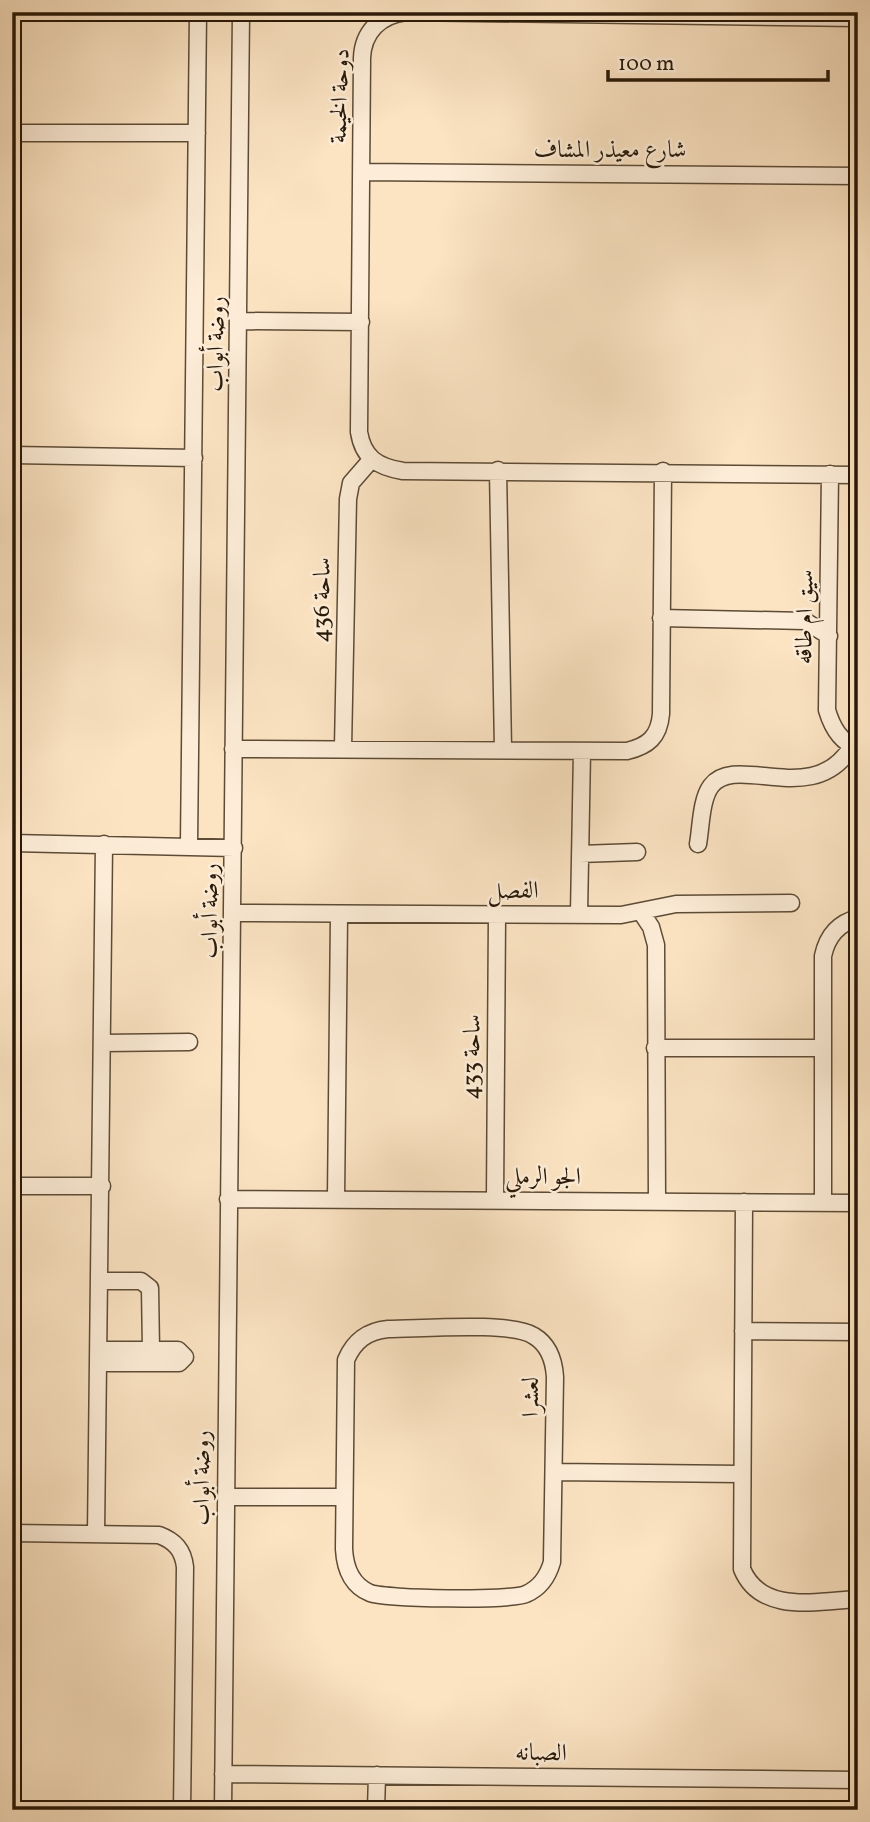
<svg xmlns="http://www.w3.org/2000/svg" width="870" height="1822" font-family="Vollkorn,Amiri,serif">
	<style>
		.lines { fill: none; stroke-linecap: round; stroke-linejoin: round }
		.minor-casing { stroke: #5d4b36; stroke-width: 19 }
		.minor { stroke: #fdedd8; stroke-width: 16 }
		.labels { text-anchor: middle; dominant-baseline: central; stroke-width: 5; stroke-linejoin: round; paint-order: stroke }
		.street-label { font-size: 24px; fill: #281807; stroke: #fdedd8 }
	</style>
	<rect width="100%" height="100%" fill="#fce4c3"/>
	<filter id="stains"><feTurbulence type="fractalNoise" baseFrequency=".00286" numOctaves="4"/><feColorMatrix values="0 0 0 0 .2 0 0 0 0 .09 0 0 0 0 .02 0 0 0 .5 -.17"/></filter>
	<radialGradient id="worn" r=".72"><stop offset=".6" stop-color="#630" stop-opacity="0"/><stop offset="1" stop-color="#630" stop-opacity=".3"/></radialGradient>
	<g class="lines">
		<defs>
			<path id="minor" d="M858 18 406 12C380 15 363 32 362 58L359 432C363 458 378 467 403 471L858 475
				M12 133H197
				M362 172 858 176
				M240 321 361 322
				M12 455 194 458
				M498 470 503 749
				M830 474 827 710C832 727 840 742 858 748
				M661 618 805 621 829 636
				M343 748 348 499 351 483 371 460
				M233 749 627 751C648 746 659 737 661 714L663 471
				M12 843 234 848
				M698 844C701 827 701 799 711 786 736 752 814 810 852 746
				M189 845 198 12
				M580 854 637 852
				M641 912 651 927 656 945 657 1202
				M235 913 621 915 676 904 791 903
				M579 914 582 751
				M103 1043 189 1042
				M655 1048H823
				M12 1186H102
				M228 1199 858 1203
				M336 1199 339 915
				M495 1200 497 915
				M744 1202 742 1569C761 1615 818 1601 858 1599
				M823 1203V956C827 937 838 923 858 918
				M101 1281H141L150 1288 151 1350
				M388 1329C419 1329 511 1321 534 1336 549 1345 554 1361 555 1377L552 1562C548 1576 540 1588 526 1594 511 1601 386 1599 370 1593 351 1585 345 1568 344 1549L346 1360C354 1341 367 1331 388 1329Z
				M743 1331 858 1332
				M99 1363H179L185 1357 178 1350H99
				M554 1472 741 1474
				M226 1497H344
				M12 1533 159 1535C175 1541 183 1550 185 1567L182 1810
				M96 1534 104 844
				M223 1774 858 1780
				M223 1810C227 1211 239 612 241 12
				M376 1810 377 1775"/>
		</defs>
		<use href="#minor" class="minor-casing"/>
		<use href="#minor" class="minor"/>
	</g>
	<g class="labels">
		<g class="street-label">
			<text transform="translate(341 96) rotate(-88)">دوحة الخيمة</text>
			<text x="610" y="151">شارع معيذر المشاف</text>
			<text transform="translate(217 344) rotate(-89)">روضة أبواب</text>
			<text transform="translate(323 600) rotate(-89)">ساحة 436</text>
			<text transform="translate(806 617) rotate(-89)">سيق ام طاقه</text>
			<text transform="translate(513 892) rotate(-1)">الفصل</text>
			<text transform="translate(211 911) rotate(-90)">روضة أبواب</text>
			<text transform="translate(473 1057) rotate(-89)">ساحة 433</text>
			<text x="543" y="1178">الجو الرملي</text>
			<text transform="translate(532 1397) rotate(-90)">لعشرا</text>
			<text transform="translate(203 1478) rotate(-90)">روضة أبواب</text>
			<text transform="translate(541 1754) rotate(1)">الصبانه</text>
		</g>
	</g>
	<rect width="870" height="1822" fill="none" stroke="#fce4c3" stroke-width="42"/>
	<rect x="14" y="14" width="842" height="1794" fill="none" stroke="#281807" stroke-width="3.5"/>
	<rect x="21" y="21" width="828" height="1780" fill="none" stroke="#281807" stroke-width="2"/>
	<path d="M608 70v10h220v-10" fill="none" stroke="#281807" stroke-width="3.5"/>
	<text x="618" y="70" font-size="21" fill="#281807" stroke="#fdedd8" stroke-width="5" paint-order="stroke">100 m</text>
	<rect width="100%" height="100%" filter="url(#stains)"/>
	<rect width="100%" height="100%" fill="url(#worn)"/>
</svg>
